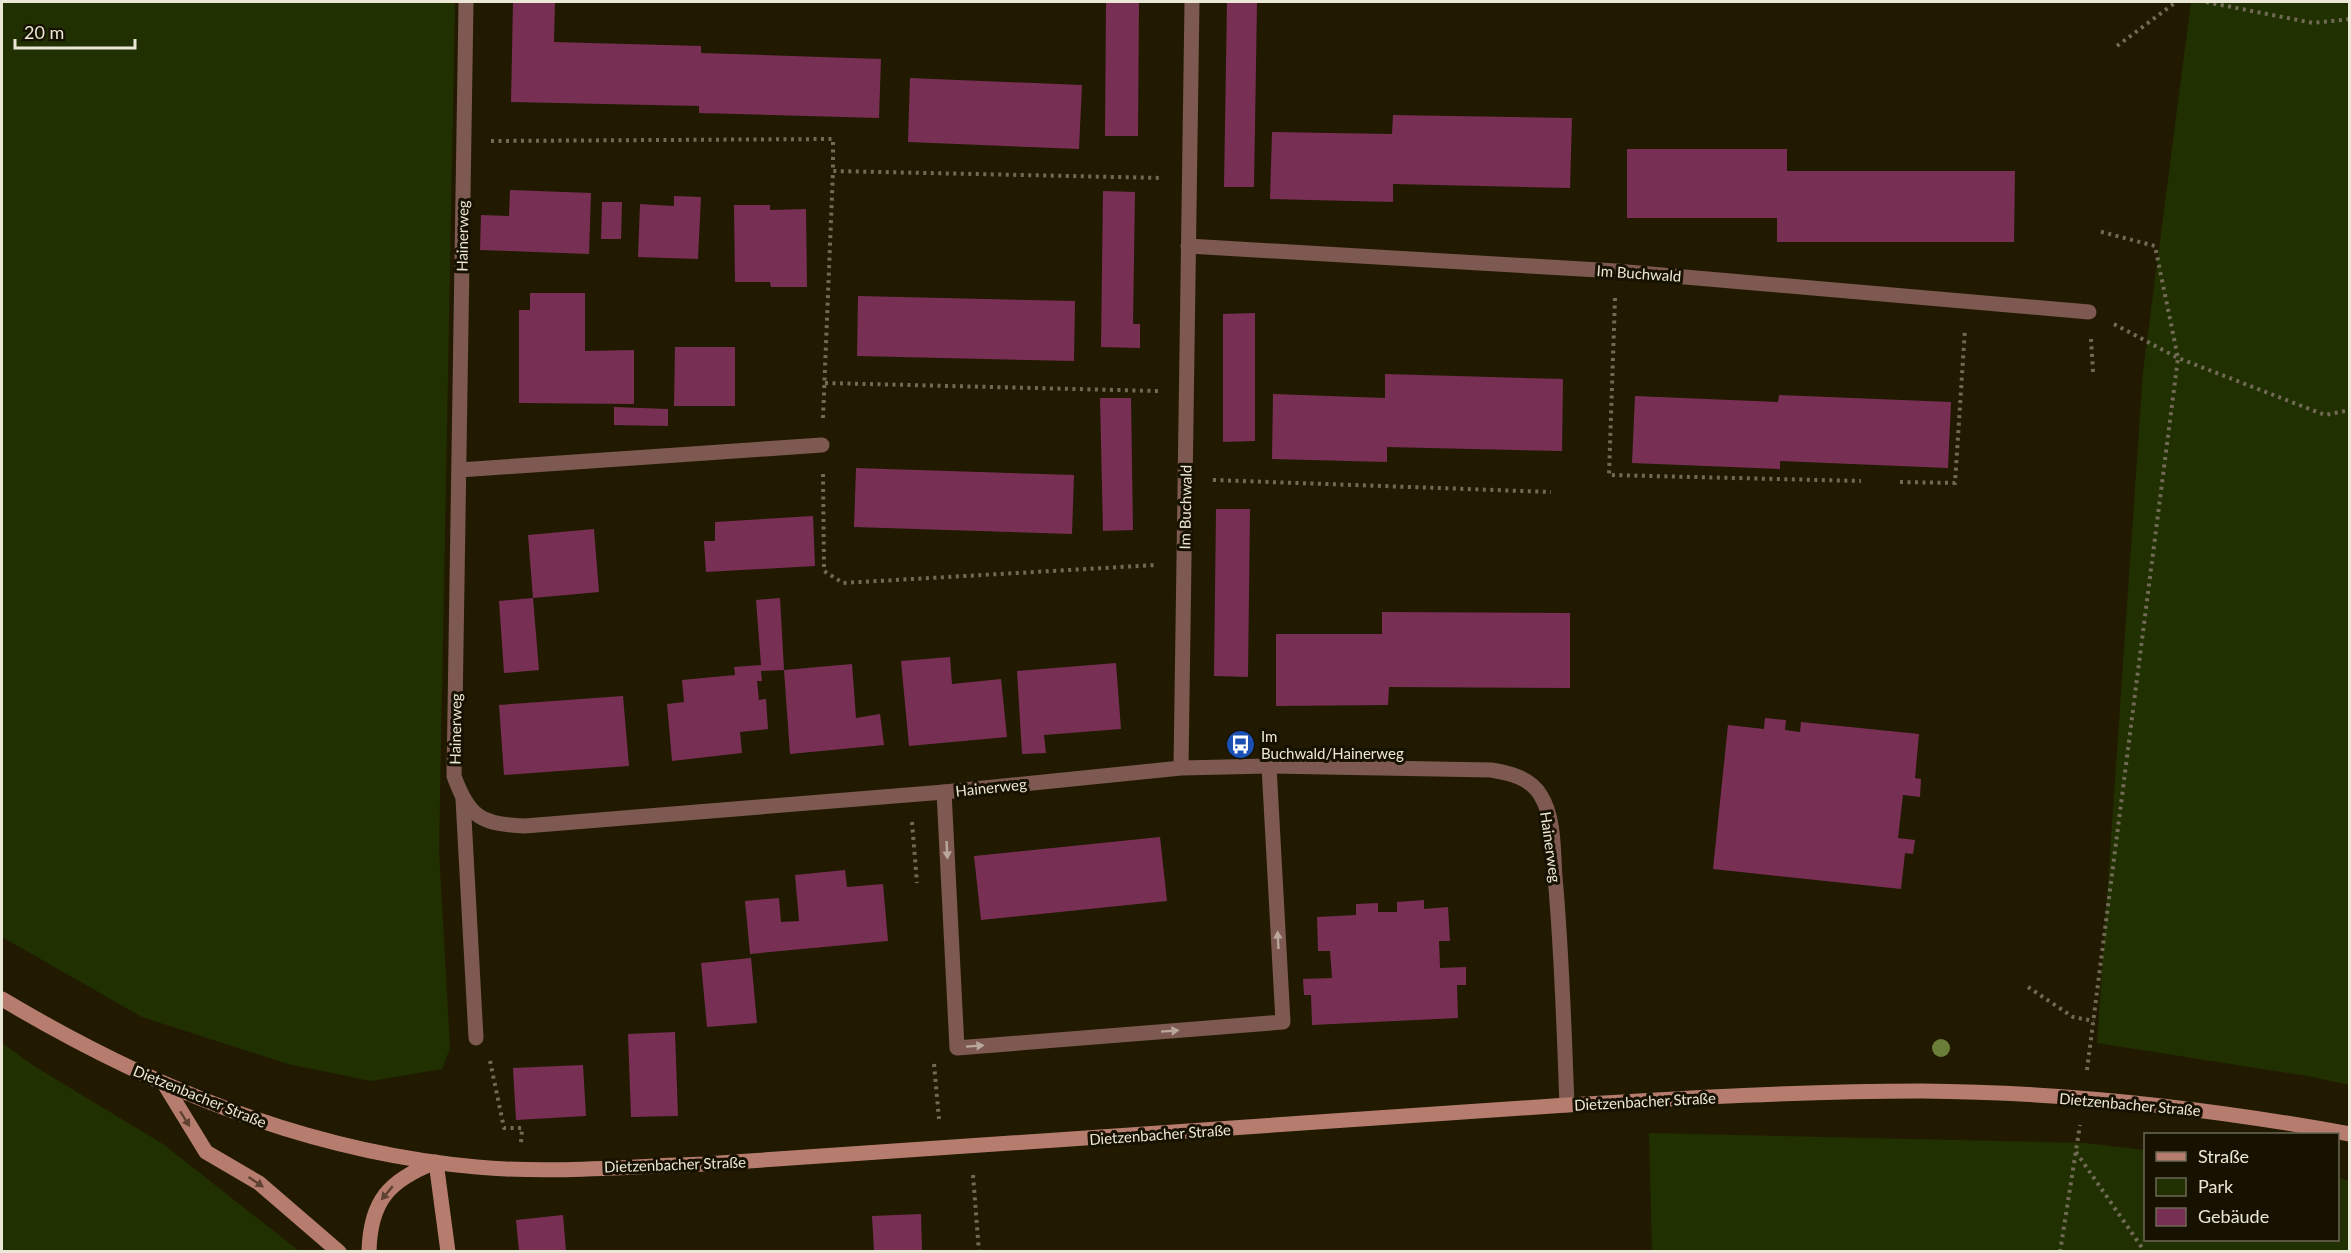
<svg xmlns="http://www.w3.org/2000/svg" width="2351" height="1253" font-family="Lato,sans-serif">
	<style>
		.green { fill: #213001 }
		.building { fill: #782f54 }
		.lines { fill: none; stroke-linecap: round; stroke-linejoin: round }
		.path { stroke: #716b56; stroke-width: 4; stroke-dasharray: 3 4.5; stroke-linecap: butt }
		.lane { stroke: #7d5951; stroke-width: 15 }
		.street { stroke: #7d5951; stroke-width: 15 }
		.secondary { stroke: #b67d6f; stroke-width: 15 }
		.tree { fill: #6b7e39 }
		.oneway { fill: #baa79b }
		.oneway2 { fill: #5f4232 }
		.labels { text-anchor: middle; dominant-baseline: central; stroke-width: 6; stroke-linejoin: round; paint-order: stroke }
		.street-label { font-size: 15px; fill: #ebe7d7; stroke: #171100 }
		.poi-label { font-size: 15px; fill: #ebe7d7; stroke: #171100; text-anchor: start }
	</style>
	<rect width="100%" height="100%" fill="#211a01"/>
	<path class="green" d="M2 2H455L439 851 450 1048 442 1069 371 1081 288 1064 142 1017 2 937Z
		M2191 2H2349V1085L2313 1077 2097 1043 2143 372Z
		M2 1043 34 1066 163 1144 299 1251H2Z
		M1649 1133 2085 1143 2145 1150 2146 1240H2338V1178L2349 1181V1251H1652Z"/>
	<path class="building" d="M513 2H555L554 42 701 46V53L881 59 879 118 699 113V106L511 102Z
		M1106 2H1139L1138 136H1105Z
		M1227 2H1257L1254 187H1224Z
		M910 78 1082 85 1079 149 908 142Z
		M1393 115 1572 118 1570 188 1393 184V202L1270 199 1272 132 1392 134Z
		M1627 149H1787V171H2015L2014 242H1777V218H1627Z
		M510 190 591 193 589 254 480 250 481 215 509 216Z
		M1103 191 1135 192 1133 324H1140V348L1101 347Z
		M674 196 701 197 698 259 638 257 640 204 674 206Z
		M602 202H622L621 239H601Z
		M734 205H770V210L806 209 807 287H771L770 282H735Z
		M530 293H585V351L634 350V404L519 403V310H530Z
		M858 296 1075 301 1074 361 857 356Z
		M1255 313V441L1223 442V314Z
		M675 347H735V406H674Z
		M1385 374 1563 379 1562 451 1387 447V462L1272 459 1273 394 1385 398Z
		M1779 395 1951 402 1948 468 1780 461V469L1632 463 1635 396 1778 402Z
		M1100 398H1131L1133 530 1103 531Z
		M614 407 668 409V426L614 425Z
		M856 468 1074 475 1072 534 854 527Z
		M1216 509H1250L1248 677 1214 676Z
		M813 516 815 566 706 572 704 541H715V522Z
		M594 529 599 592 533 598 528 535Z
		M533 598 539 670 504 673 499 601Z
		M780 598 784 670 761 671 762 681H757L759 700 766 699 768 729 740 732 742 753 672 761 667 704 684 702 682 680 735 675 734 667 761 665 756 600Z
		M1382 612 1570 613V688L1389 687 1388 705 1276 706V634H1382Z
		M950 657 952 684 1001 679 1007 737 909 746 901 661Z
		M1116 663 1121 729 1044 735 1046 753 1022 754 1017 671Z
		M852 664 856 718 880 714 884 745 790 754 784 670Z
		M623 696 629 766 504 775 499 705Z
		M1765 718 1786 720 1785 730 1800 732 1801 722 1919 734 1915 778 1921 779 1920 797 1903 795 1898 838 1915 840 1913 854 1905 853 1901 889 1713 869 1728 725 1764 729Z
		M1160 837 1167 901 981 920 974 856Z
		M845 870 847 887 883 884 888 941 750 954 745 901 779 898 781 922 799 921 795 875Z
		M1424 900V909L1448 907 1450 941H1439L1440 968 1466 967V985H1457L1458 1018 1312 1025 1311 995H1304L1303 979 1332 978 1330 951H1318L1317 917 1356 915V904L1378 903V912H1397V902Z
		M751 958 757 1023 707 1027 701 963Z
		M675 1032 678 1116 631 1117 628 1034Z
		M583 1065 586 1116 516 1120 513 1068Z
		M921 1214 922 1251H874L872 1216Z
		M563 1215 566 1251H519L516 1220Z"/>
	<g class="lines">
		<path class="path" d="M2206 2 2313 23 2350 19
			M2117 46 2176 2
			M491 141 833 139V171
			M1615 298 1609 475 1861 481
			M2114 324 2178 358 2325 415 2350 410
			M2091 339 2093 372
			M825 383 1158 391
			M823 418 833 171 1163 178
			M823 474 824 571 843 583 1156 565
			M1213 480 1551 492
			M1900 482 1955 483 1965 329
			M912 822 917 883
			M2028 987 2073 1017 2094 1021
			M490 1061 504 1128H522L521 1143
			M934 1064 939 1119
			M2087 1070 2178 358 2155 246 2098 231
			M2076 1152 2145 1252
			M973 1175 979 1252
			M2060 1252 2080 1125"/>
		<path class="lane" d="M944 792 957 1048 1283 1022 1269 766
			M463 799 476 1038"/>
		<path class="street" d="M466 2 454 776C469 818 482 824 525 826L944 792 1181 768 1269 766 1491 770C1510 773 1531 778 1541 796 1555 819 1553 852 1555 877 1562 953 1564 1029 1567 1105
			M1188 246 1616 271 2089 312
			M459 470 822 445
			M1181 768 1192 2"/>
		<path class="secondary" d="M2 999C148 1086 306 1152 477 1167 552 1174 629 1166 704 1164L1567 1105C1685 1098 1803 1091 1921 1091 2064 1092 2209 1108 2350 1134
			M165 1085 206 1152 259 1183 339 1252
			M436 1162 448 1252
			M369 1252C370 1201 389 1180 436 1162"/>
	</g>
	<circle class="tree" cx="1941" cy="1048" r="9"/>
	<defs><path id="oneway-solid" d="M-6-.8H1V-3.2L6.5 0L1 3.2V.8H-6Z" transform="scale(1.5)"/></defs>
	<g class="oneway">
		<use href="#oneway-solid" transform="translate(947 850) rotate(87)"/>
		<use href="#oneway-solid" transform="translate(1278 940) rotate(-93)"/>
		<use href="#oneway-solid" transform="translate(1170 1031) rotate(-4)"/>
		<use href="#oneway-solid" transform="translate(975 1046) rotate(-4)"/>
	</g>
	<g class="oneway2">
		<use href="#oneway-solid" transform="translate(185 1119) rotate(58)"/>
		<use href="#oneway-solid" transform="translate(256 1182) rotate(34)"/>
		<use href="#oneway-solid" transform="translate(387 1193) rotate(130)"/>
	</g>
	<defs>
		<symbol id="bus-disc" viewBox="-11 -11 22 22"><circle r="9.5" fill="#1a4fb4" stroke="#171100"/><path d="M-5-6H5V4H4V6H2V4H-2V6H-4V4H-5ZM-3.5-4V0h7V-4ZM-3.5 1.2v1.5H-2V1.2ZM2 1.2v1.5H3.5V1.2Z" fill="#fff"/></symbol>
	</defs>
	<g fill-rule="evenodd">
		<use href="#bus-disc" x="1224" y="728" width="33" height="33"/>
	</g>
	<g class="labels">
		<g class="street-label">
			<text transform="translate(462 236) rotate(-89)">Hainerweg</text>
			<text transform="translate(1639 273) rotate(4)">Im Buchwald</text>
			<text transform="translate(1185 507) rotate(-89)">Im Buchwald</text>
			<text transform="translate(455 729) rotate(-89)">Hainerweg</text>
			<text transform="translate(991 787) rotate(-6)">Hainerweg</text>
			<text transform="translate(1551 847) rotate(82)">Hainerweg</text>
			<text transform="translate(200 1096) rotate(22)">Dietzenbacher Straße</text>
			<text transform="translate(1645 1101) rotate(-3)">Dietzenbacher Straße</text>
			<text transform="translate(2130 1104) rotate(5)">Dietzenbacher Straße</text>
			<text transform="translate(1160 1134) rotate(-4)">Dietzenbacher Straße</text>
			<text transform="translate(675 1164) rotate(-2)">Dietzenbacher Straße</text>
		</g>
		<g class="poi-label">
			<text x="1261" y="736">Im<tspan x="1261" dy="17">Buchwald/Hainerweg</tspan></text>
		</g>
	</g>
	<rect width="2351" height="1253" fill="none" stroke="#ebe7d7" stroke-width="6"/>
	<rect x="2144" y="1133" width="195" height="108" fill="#171100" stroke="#6c6756" stroke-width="1.5"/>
	<rect x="2156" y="1152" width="30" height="9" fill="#b67d6f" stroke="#6c6756" stroke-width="1.5"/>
	<text x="2198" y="1163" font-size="18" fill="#ebe7d7">Straße</text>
	<rect x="2156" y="1178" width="30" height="18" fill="#213001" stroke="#6c6756" stroke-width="1.5"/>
	<text x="2198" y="1193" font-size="18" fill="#ebe7d7">Park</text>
	<rect x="2156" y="1208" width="30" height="18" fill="#782f54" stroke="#6c6756" stroke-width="1.5"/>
	<text x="2198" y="1223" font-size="18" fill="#ebe7d7">Gebäude</text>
	<path d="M15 39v9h120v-9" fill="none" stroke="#ebe7d7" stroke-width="3"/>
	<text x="24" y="39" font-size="18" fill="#ebe7d7" stroke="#171100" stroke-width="4.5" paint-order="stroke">20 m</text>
</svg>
